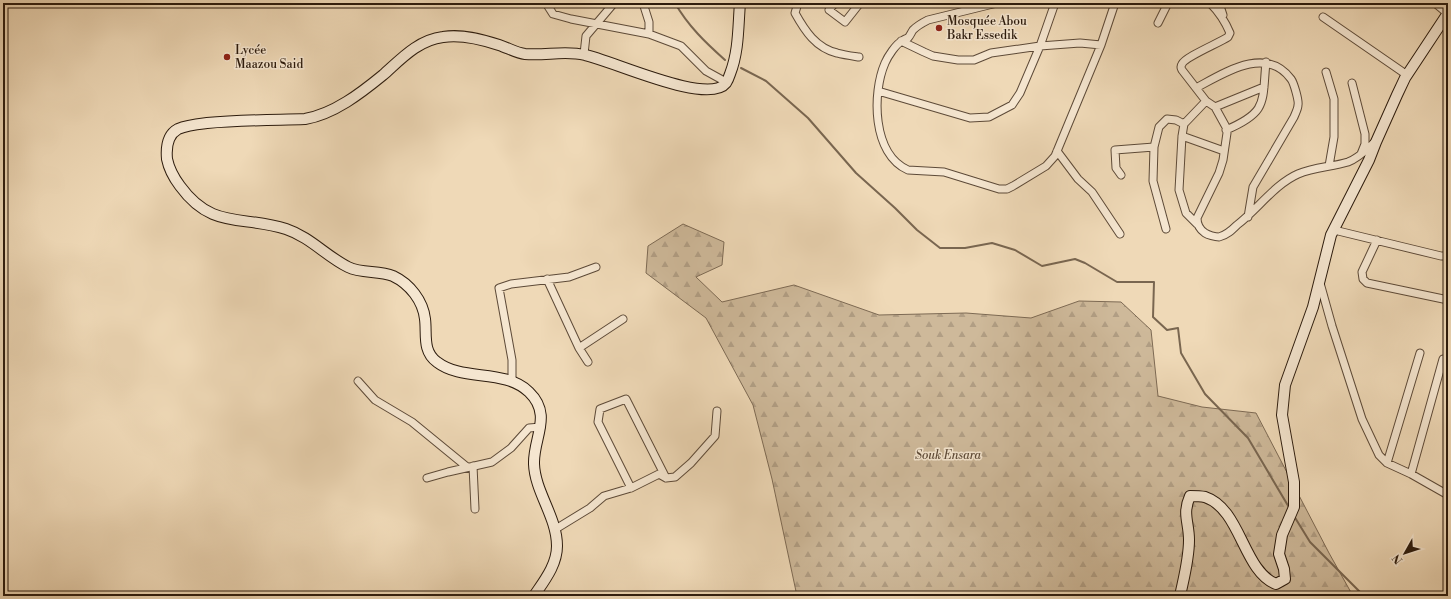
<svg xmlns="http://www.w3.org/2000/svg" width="1451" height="599" font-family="'Libre Bodoni',serif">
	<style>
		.forest { fill: url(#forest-firs); stroke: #7d6a54 }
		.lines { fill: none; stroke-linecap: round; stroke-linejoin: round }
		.stream { stroke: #796650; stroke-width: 2 }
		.street-casing { stroke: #5d4a38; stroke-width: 9 }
		.secondary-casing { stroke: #2c1b0d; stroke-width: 12 }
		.street { stroke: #f5e6d0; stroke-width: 7 }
		.secondary { stroke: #f5e6d0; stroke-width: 10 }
		.poi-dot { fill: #8f2418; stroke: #f5e6d0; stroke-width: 1.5 }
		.labels { text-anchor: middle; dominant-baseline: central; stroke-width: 3; stroke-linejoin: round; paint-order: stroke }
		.poi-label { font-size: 12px; fill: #2c1b0d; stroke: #f5e6d0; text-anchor: start }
		.park-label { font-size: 12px; font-style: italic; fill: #5d4a37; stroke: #f5e6d0 }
	</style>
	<defs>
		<pattern id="forest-firs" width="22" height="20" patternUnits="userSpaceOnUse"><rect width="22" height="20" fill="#ceb99a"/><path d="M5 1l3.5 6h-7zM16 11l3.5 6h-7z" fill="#b19e84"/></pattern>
	</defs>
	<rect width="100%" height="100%" fill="#efd9b7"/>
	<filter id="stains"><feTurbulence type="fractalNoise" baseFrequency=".005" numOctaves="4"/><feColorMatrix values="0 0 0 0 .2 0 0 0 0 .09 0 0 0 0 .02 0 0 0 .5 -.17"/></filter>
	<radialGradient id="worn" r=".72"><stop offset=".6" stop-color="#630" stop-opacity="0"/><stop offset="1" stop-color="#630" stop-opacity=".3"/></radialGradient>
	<path class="forest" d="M683 224 724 242 722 265 696 277 722 302 794 285 879 315 966 313 1031 318 1079 301 1121 302 1151 330 1158 396 1202 407 1256 413 1329 553 1353 596H797L772 479 753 405 706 318 646 273 648 246Z"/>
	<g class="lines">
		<path class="stream" d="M675 3C688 26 706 43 725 60
			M741 68 766 81 808 118 856 173 895 208 917 230 940 248H965L992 243 1015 250 1042 266 1075 259 1085 263 1117 282H1154L1153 317 1167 330 1178 328 1181 353 1205 394 1248 438 1290 509
			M1294 516 1310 542 1364 596"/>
		<defs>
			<path id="street" d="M546 3 553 14 571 19 649 34V22L643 3
				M798 3 795 13C805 31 816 48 837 53 844 55 852 56 859 57
				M835 3 829 10 845 22 860 3
				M997 3 928 20C922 23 917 26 913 30 911 33 910 36 908 38 907 38 903 40 902 41 896 44 888 56 885 63 872 93 872 154 908 170L944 172 999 189H1007L1013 186 1046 166 1055 156 1101 45
				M1210 3C1219 12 1225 21 1230 33L1228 37C1219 43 1185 57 1182 64 1180 67 1181 68 1182 70L1206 101 1215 107 1226 127 1227 133 1223 160 1219 173 1197 218C1197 224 1199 229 1205 233 1208 235 1215 237 1219 237 1227 235 1232 230 1237 225 1257 210 1275 184 1298 174 1314 167 1332 167 1348 162 1359 158 1367 149 1375 142
				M1219 3 1223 15
				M1435 3 1447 13
				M1323 17 1407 75
				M1158 23 1168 3
				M649 34 681 46 706 71 726 82
				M901 41 924 52 933 56 958 60H974L991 53 1040 46 1080 43 1101 45 1115 3
				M584 54 586 36 614 3
				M1326 72 1334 99V137L1329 166
				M1352 83 1365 134V144L1361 154
				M1196 88C1224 73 1266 45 1291 79 1294 83 1299 101 1298 105 1298 109 1295 114 1294 117L1253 187 1248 217
				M878 91 970 118 989 117 1012 105 1020 93 1040 46 1055 3
				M1215 107 1264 87
				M1226 130C1268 112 1262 103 1266 62
				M1182 136 1224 151
				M1057 151 1078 179 1092 192 1120 234
				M1121 175 1116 168 1115 150 1154 147
				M1197 224 1186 213 1179 190 1182 136 1184 124 1206 101
				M1166 229 1153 181 1154 147 1159 127 1167 119 1176 120 1184 124
				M1334 230 1441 256H1448
				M1377 240 1362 272 1363 279 1367 283 1448 300
				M547 279 579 348 588 362
				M1320 283 1332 326 1362 419 1379 455 1387 463 1411 474 1448 495
				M579 348 623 319
				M358 381 375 400 412 422 467 467
				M512 382V360L499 288 511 284 569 277 596 267
				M1387 463 1420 353
				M473 466 475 509
				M1411 474 1443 359
				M427 478 448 472 492 462 511 448 529 428 541 427
				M631 488 598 422 600 409 626 399 666 478
				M554 530 590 508 604 496 631 488 659 474 666 478 675 477 691 463 715 436 717 411"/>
			<path id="secondary" d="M534 596C544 581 557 565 557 546 557 517 535 492 534 464 533 438 553 415 529 392 504 368 463 382 437 362 422 351 427 334 425 319 423 301 410 284 393 276 379 270 362 274 348 267 326 256 310 237 286 229 242 215 212 230 180 186 174 178 169 169 167 159 166 148 167 135 178 129 187 125 198 124 207 123 240 120 273 120 305 119 334 114 361 93 383 75 401 59 418 40 443 37 462 34 481 39 499 45 508 48 517 53 525 54 545 56 565 50 585 55 611 60 708 106 726 83 728 80 729 77 730 74 739 51 738 27 740 3
				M1180 596C1184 577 1189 559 1189 540 1189 522 1182 514 1190 496 1195 496 1200 496 1205 497 1241 509 1243 571 1276 584L1285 579 1284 569 1279 554 1282 535 1294 507V482L1282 415 1285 385 1313 307 1331 235 1369 160 1376 142 1397 95 1405 78 1448 13"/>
		</defs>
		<use href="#street" class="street-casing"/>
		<use href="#secondary" class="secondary-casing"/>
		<use href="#street" class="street"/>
		<use href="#secondary" class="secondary"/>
	</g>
	<g class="poi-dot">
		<circle cx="939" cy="28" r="4"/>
		<circle cx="227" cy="57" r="4"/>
	</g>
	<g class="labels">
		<g class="poi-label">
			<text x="947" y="21">Mosquée Abou<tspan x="947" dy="14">Bakr Essedik</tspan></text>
			<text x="235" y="50">Lycée<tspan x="235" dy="14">Maazou Said</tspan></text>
		</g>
		<g class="park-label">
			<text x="948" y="455">Souk Ensara</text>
		</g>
	</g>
	<rect width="1451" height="599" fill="none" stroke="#efd9b7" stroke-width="16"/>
	<rect x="4" y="4" width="1443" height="591" fill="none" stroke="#2c1b0d" stroke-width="2"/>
	<rect x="8" y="8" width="1435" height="583" fill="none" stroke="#2c1b0d"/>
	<g transform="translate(1405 553) rotate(231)" stroke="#f5e6d0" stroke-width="3" paint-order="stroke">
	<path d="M0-3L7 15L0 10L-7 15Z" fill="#2c1b0d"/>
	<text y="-6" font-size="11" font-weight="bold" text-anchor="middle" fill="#2c1b0d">N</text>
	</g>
	<rect width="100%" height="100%" filter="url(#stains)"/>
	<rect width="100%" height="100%" fill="url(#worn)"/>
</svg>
